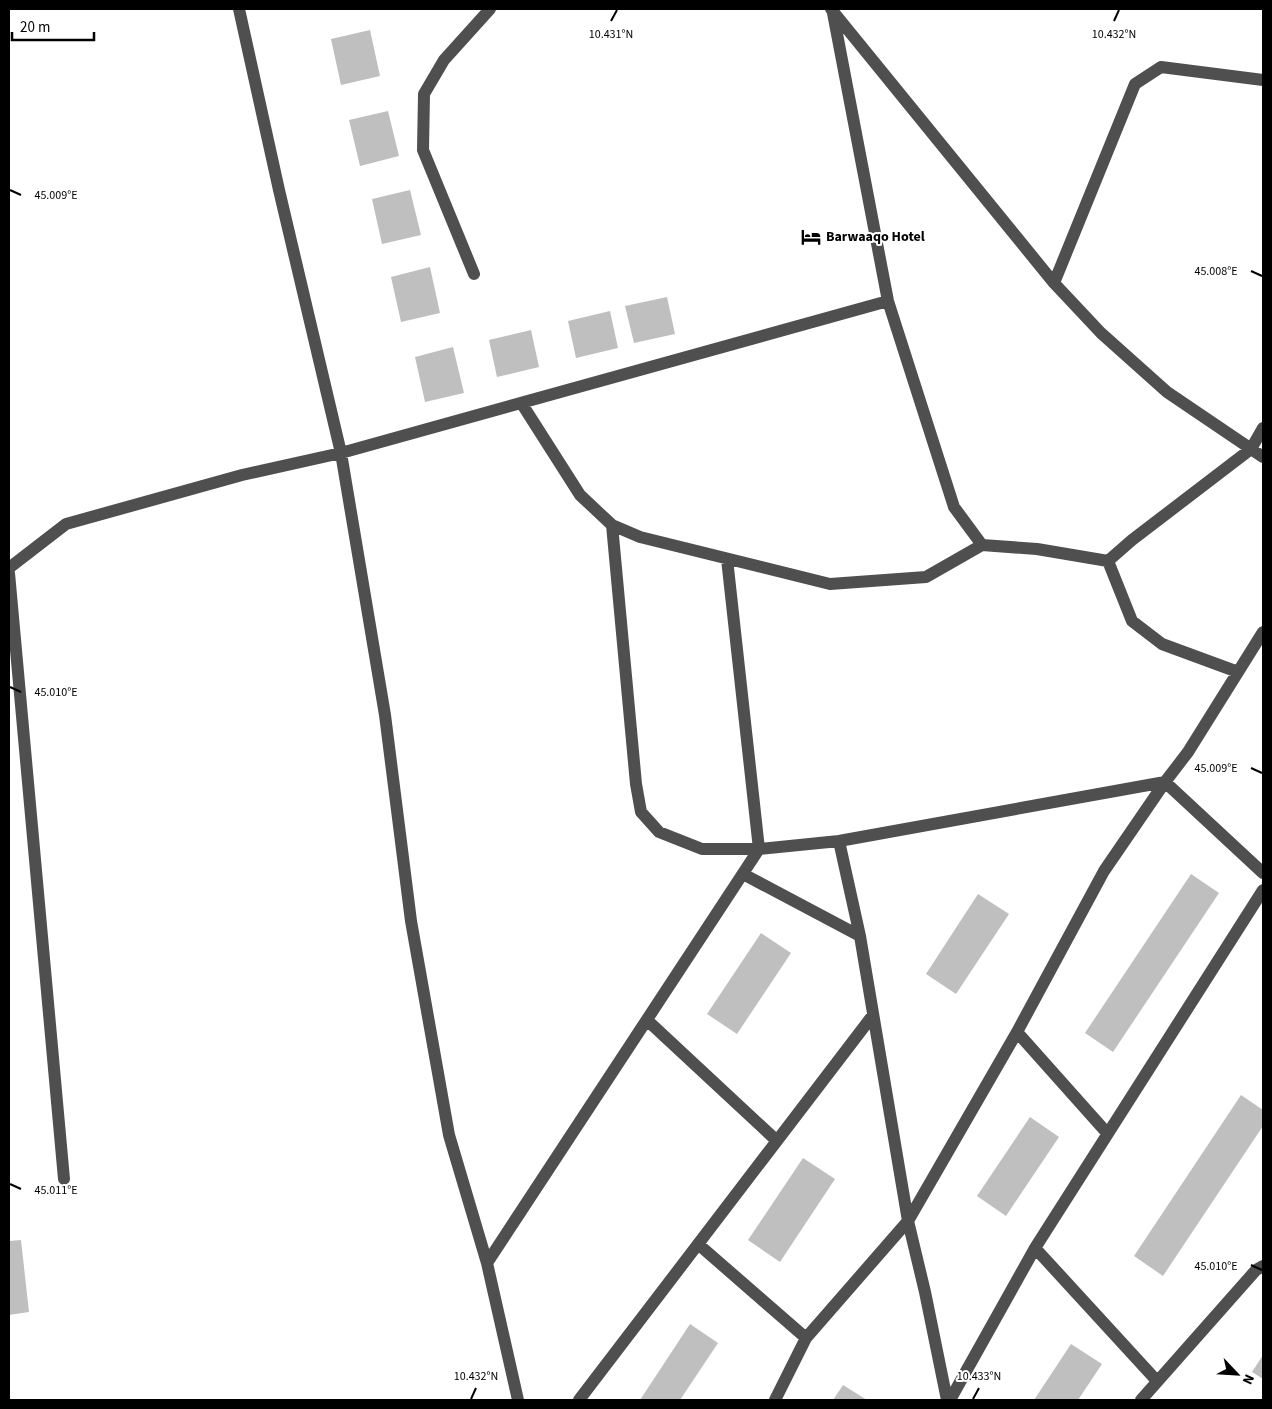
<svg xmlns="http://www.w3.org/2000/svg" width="1272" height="1409" font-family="'Source Sans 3',sans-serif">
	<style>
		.building { fill: #bfbfbf }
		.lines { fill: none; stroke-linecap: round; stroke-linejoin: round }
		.minor { stroke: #4f4f4f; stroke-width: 12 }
		.ticks { fill: none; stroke: #000; stroke-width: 2 }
		.labels { text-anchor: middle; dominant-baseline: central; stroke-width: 4; stroke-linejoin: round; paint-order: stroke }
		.poi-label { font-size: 14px; font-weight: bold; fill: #000; stroke: #fff; text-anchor: start }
		.ticks-label { font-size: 12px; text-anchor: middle; fill: #000; stroke: #fff; stroke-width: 4; stroke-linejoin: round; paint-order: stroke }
	</style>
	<rect width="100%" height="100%" fill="#fff"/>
	<path class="building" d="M370 30 380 76 341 85 331 39Z
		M388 111 399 156 360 166 349 120Z
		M410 190 421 235 382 244 372 199Z
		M430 267 440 313 401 322 391 277Z
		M667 297 675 334 634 343 625 306Z
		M610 311 618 348 576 358 568 321Z
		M531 330 539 367 497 377 489 340Z
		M453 347 464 393 425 402 415 357Z
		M1191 874 1219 893 1113 1052 1085 1033Z
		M978 894 1009 914 956 994 926 974Z
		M761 933 791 953 737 1034 707 1014Z
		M1241 1095 1263 1110V1126L1163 1276 1134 1256Z
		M1030 1117 1059 1137 1006 1216 977 1196Z
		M803 1158 835 1179 780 1262 748 1240Z
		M21 1240 29 1312 9 1315V1241Z
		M690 1324 718 1343 680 1400H640Z
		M1071 1344 1102 1364 1078 1400H1034Z
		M1263 1355V1379L1252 1372Z
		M843 1385 867 1400H833Z"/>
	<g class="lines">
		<path class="minor" d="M239 9 279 190 341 453 385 715 411 921 449 1135 487 1263 518 1400
			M831 9 1054 283 1101 333 1167 392 1263 457
			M833 13 888 301 954 507 982 545
			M474 274 423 150 424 94 444 60 490 9
			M1054 283 1135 84 1161 67 1263 80
			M522 404 580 495 612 525 640 537 830 584 926 577 982 545 1037 549 1108 561 1132 540 1251 449 1263 428
			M612 525 636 784 641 812 659 832 702 849H759L839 841 1165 782 1188 752 1263 632
			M1108 561 1132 621 1162 644 1238 672
			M9 568 66 524 242 475 341 453 888 301
			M9 573 64 1179
			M839 841 860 936 908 1221 925 1292 947 1400
			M743 874 860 936
			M647 1020 777 1141
			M1017 1032 1107 1133
			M698 1244 806 1338
			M1035 1248 1157 1381
			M487 1263 759 849 727 559
			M579 1400 873 1015
			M775 1400 806 1338 908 1221 1017 1032 1104 871 1165 782 1263 873
			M950 1400 1035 1248 1263 890
			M1141 1400 1256 1270 1263 1266"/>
	</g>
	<path class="ticks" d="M611 21 617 10M1114 21 1119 10M10 190 21 195M1251 271 1262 276M10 687 21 692M1251 768 1262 773M10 1184 21 1189M1251 1265 1262 1270M471 1399 476 1388M973 1399 979 1388"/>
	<defs>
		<symbol id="hotel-bare" viewBox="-9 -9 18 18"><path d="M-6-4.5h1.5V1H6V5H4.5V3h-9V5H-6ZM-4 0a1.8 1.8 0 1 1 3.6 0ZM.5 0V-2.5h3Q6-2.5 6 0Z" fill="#000" stroke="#fff" stroke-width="2.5" paint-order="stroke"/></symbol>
	</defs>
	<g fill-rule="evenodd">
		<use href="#hotel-bare" x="797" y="223" width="28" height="28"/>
	</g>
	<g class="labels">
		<g class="poi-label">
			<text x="826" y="237">Barwaaqo Hotel</text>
		</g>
	</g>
	<g class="ticks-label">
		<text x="611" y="38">10.431°N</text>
		<text x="1114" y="38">10.432°N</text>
		<text x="56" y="199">45.009°E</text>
		<text x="1216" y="275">45.008°E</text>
		<text x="56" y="696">45.010°E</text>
		<text x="1216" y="772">45.009°E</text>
		<text x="56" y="1194">45.011°E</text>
		<text x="1216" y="1270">45.010°E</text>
		<text x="476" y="1380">10.432°N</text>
		<text x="979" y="1380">10.433°N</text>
	</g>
	<rect width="1272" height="1409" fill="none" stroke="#000000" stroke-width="20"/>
	<g transform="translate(1237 1374) rotate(115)" stroke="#ffffff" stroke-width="4" paint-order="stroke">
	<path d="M0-4L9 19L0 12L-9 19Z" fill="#000000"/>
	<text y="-8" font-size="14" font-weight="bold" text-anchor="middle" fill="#000000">N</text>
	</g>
	<path d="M12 32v8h82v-8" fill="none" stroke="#000000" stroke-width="2.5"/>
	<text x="20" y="32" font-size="15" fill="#000000" stroke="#ffffff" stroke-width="4" paint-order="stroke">20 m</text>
</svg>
